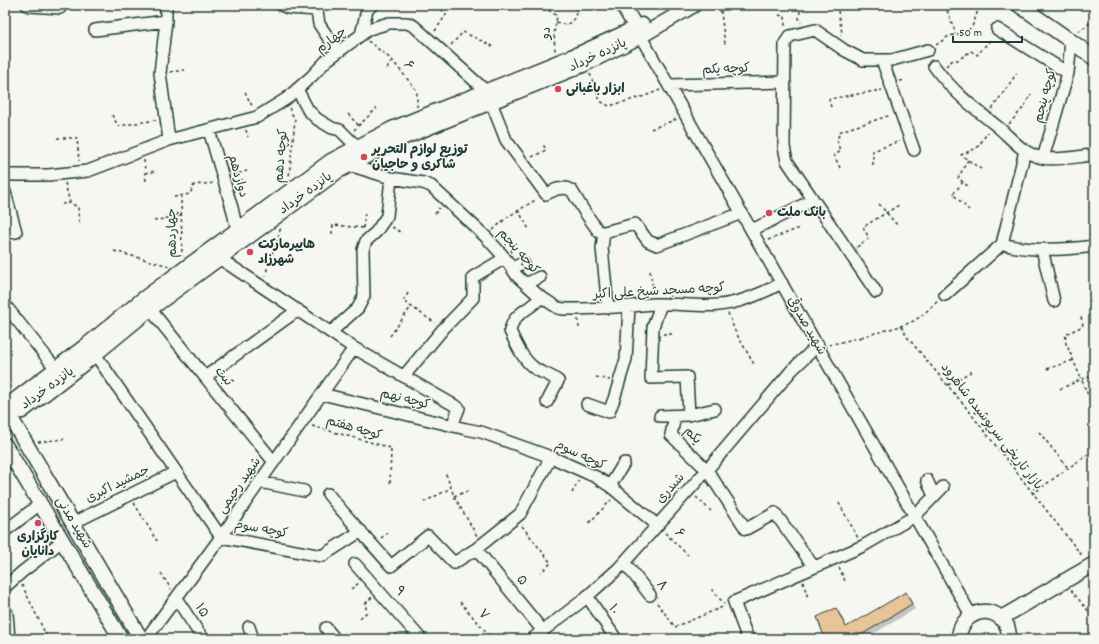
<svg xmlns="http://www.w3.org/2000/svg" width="1099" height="644" font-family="Dekko,'Playpen Sans Arabic',sans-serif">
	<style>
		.shadow { fill: #0003 }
		.building { fill: #e8c599; stroke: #1f3d34 }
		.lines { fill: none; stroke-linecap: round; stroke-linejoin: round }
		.minor-casing { stroke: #1f3d34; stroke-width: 14 }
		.major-casing { stroke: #1f3d34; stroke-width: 17 }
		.path { stroke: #1f3d34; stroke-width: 1.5; stroke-dasharray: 3 3; stroke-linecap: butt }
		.minor { stroke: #f6f6f2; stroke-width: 11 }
		.major { stroke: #f6f6f2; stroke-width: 14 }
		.poi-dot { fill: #d1495b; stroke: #f6f6f2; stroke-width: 1.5 }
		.labels { text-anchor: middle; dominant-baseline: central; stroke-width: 3; stroke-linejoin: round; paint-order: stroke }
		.street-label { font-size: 13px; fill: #1f3d34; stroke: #f6f6f2 }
		.poi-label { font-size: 13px; font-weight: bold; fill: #1f3d34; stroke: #f6f6f2; text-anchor: start }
	</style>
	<rect width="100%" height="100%" fill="#f6f6f2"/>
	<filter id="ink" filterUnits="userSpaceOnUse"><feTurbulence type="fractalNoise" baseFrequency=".025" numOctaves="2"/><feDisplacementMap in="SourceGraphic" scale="8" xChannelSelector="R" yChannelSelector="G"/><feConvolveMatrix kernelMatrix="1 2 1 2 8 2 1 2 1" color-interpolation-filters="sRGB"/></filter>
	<g filter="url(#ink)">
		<path class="shadow" d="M5 64 11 68 5 86Z
			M906 594 910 598 915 609 865 639H859L857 638 855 639H827L836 609 840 613 847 627Z"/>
		<path class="building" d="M906 592 912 604 856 638 854 633 844 639H825L817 617 836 608 846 627Z"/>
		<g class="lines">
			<defs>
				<path id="minor" d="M27 5 30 6 60 8
					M281 5 288 8 317 10
					M316 5 319 24 338 52
					M997 29 1068 73
					M95 30 166 21
					M637 30 971 615
					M361 35 367 10 372 5
					M882 60 914 150
					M934 66C952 91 974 108 998 127 1013 140 1022 153 1042 158 1057 161 1079 156 1094 155
					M669 85 785 82
					M297 89 308 110 317 119 332 128 340 130 351 141 359 147
					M491 102 506 140 546 194 557 189 566 188 572 191 584 211 599 232H604L635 224 648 241 657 245 742 213
					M209 130 232 208 237 230
					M169 140 257 117 286 99 312 76 327 60 369 29 389 23H407L414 26 486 91
					M1043 158 1068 73 1071 41
					M349 165 391 178 423 183 431 186 486 237 505 258 517 276 538 295 539 299C527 312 514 312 510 331 517 346 524 363 539 371 546 374 552 376 558 381L547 402
					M5 175H48L88 171 169 140 160 73 166 21V5
					M5 192 16 232 5 233
					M752 230 813 200
					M604 232 602 248 608 308
					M1002 244C1032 252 1064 250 1094 246
					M1042 249 1054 301
					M219 258 354 348 459 408 452 426
					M512 268 523 263
					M526 284 540 277
					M876 292 787 161 784 147 785 43 790 36 815 30 844 50 863 60H892L928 50
					M538 295 558 308 564 309C594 310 624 306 655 304 676 303 698 307 719 305 740 303 763 293 782 283
					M945 295 1002 244 1025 151
					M661 304 653 327 651 378 687 377 689 415
					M5 305 56 369
					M150 309 274 462
					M331 332 358 308 364 296 363 250 366 241 376 232 387 216 391 178
					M95 354 221 537 322 556 361 531
					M404 376 443 329 473 298V277L505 258
					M205 377 298 310
					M322 394 466 429 481 432 551 457 596 477 610 486 657 525
					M587 404 609 412 614 399 626 359 629 307
					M660 416 689 415 715 409
					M675 416 671 435 707 470 746 529 775 513 814 567
					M927 480 934 496
					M260 482 304 491
					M610 486 624 463
					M328 494C348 519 370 541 391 566L428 536 454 563 476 549 520 514 551 457
					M73 523 176 472
					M5 531 40 504
					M476 549 543 631
					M624 562 650 595
					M355 564 421 639
					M5 587 22 572 62 541
					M587 596 616 639
					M176 598 203 639
					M7 613 9 639
					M249 627 253 639
					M326 628 335 639
					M146 639 221 537 354 348
					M532 639 582 601 619 568 707 470 792 370 818 345
					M748 639 734 602 863 546 915 516 943 487"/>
				<path id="major" d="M623 5 636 28
					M1019 5 1071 41 1094 58
					M5 408 141 639
					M7 412 15 400 87 345 142 300 331 161 392 129 581 53 642 25
					M5 413 22 411 83 364 150 309 338 171 397 140 585 64 641 36 694 5
					M5 445 121 639
					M1001 618 1094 564
					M959 639C959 613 991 601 1006 624 1008 628 1009 634 1009 639"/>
			</defs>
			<use href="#minor" class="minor-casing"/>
			<use href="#major" class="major-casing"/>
			<path class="path" d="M525 5 550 11 557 16 554 35 555 51
				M720 5 725 44
				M801 5 799 18 801 23
				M945 5 956 34
				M151 9H156
				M838 11 842 33 841 35
				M779 15 785 17V27
				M556 22 566 25C575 20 576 16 577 6
				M435 31 446 15 439 5
				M1078 32 1094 20
				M368 41 392 60 417 91V107
				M451 45 463 32 494 47
				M936 45 949 36 964 33 972 27 980 5
				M946 66 953 60H958L971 51 977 55 992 38
				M387 69 392 60
				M170 72 184 70
				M590 74 600 101 609 106 645 96 660 90
				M900 81 906 80
				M245 92 253 108
				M831 107 829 99 882 90
				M289 108 295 120 289 177
				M992 109 1017 73
				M348 114 359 126
				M112 115 118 126 156 120
				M1009 124 1024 107 1031 94
				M651 129 677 119
				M246 130 248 137
				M354 130 377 108
				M57 138H77L79 161
				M532 157 546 150 543 144
				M144 160 146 182
				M968 160 958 178 969 187
				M873 165V151L900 141
				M840 168 834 155 840 152 837 139 841 131 891 115
				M981 169 961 155 977 148 988 132
				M145 173 157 171
				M233 175 247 171
				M963 182 953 194 969 210
				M65 183 70 203 78 207 79 223
				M181 195 182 256
				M174 197 190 194 194 185 214 183
				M62 204 70 203
				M879 204 897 225
				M1092 207 1094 215
				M518 210 529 229
				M435 214 439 208
				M154 221 182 215
				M392 227 402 233
				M363 228 365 212
				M493 230 506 218 537 199
				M332 234 333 225 364 228
				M768 240 800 228
				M857 247 869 238 863 227 899 205
				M114 251 169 266
				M650 271 654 295
				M265 277C269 260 276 244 281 227
				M408 293 403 301 435 323
				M728 313 735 331 755 366
				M1081 317 1083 326 1066 334 1065 341 1094 409
				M578 319 579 328
				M900 326C919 321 924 313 938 301
				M663 334H673
				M390 336 411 307
				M861 337 901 326 908 338 964 405 1083 557
				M829 345 862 337
				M1047 369 1074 360
				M596 377 610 380
				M948 385 972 371
				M1060 389 1082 379 1094 376
				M312 426 391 448 390 484
				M1039 432 1068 468
				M38 442 64 439
				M446 474 454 496 477 536
				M572 493 579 480
				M1032 494 1094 450
				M454 496 468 491
				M696 497 711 511
				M424 502 451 488
				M134 503 157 541
				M839 503 858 538
				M589 523 611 500
				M522 526 551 563 541 572
				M665 533 688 555
				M381 538 389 532
				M839 567 845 581
				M161 573 171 589
				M803 582 808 598
				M22 585 48 639
				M351 589 359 583
				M712 589 724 604
				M1071 590 1094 618
				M460 602 492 639
				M657 603 675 627 725 606
				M360 618 367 612 365 604 372 597
				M391 639 400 631"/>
			<use href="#minor" class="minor"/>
			<use href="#major" class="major"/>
		</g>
	</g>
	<g class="poi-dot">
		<circle cx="558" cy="89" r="4"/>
		<circle cx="364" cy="157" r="4"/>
		<circle cx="769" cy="213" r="4"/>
		<circle cx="250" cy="252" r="4"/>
		<circle cx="38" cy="523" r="4"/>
	</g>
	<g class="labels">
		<g class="street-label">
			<text transform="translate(547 33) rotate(-86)">دو</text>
			<text transform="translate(332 41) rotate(-38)">چهارم</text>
			<text transform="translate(598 56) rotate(-25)">پانزده خرداد</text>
			<text transform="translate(408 66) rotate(51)">۶</text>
			<text transform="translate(726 70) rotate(-2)">کوچه یکم</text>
			<text transform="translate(1046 96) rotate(-75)">کوچه پنجم</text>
			<text transform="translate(282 156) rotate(-85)">کوچه دهم</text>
			<text transform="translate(237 176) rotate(74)">دوازدهم</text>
			<text transform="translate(306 194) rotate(-36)">پانزده خرداد</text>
			<text transform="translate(173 233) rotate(-91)">چهاردهم</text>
			<text transform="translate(518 252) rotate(49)">کوچه پنجم</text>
			<text transform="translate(659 292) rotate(-3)">کوچه مسجد شیخ علی اکبر</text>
			<text transform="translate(806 326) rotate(60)">شهید صدوقی</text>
			<text transform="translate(223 377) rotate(51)">ثبت</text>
			<text transform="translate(48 389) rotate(-36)">پانزده خرداد</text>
			<text transform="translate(405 400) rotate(14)">کوچه نهم</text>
			<text transform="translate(991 427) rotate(52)">بازار تاریخی سرپوشیده شاهرود</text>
			<text transform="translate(354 429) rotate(16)">کوچه هفتم</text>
			<text transform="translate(692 436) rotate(46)">یکم</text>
			<text transform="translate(580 456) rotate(25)">کوچه سوم</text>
			<text transform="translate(118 485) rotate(-26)">جمشید اکبری</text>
			<text transform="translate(240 486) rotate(-55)">شهید رحیمی</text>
			<text transform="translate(671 489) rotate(-48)">شبدری</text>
			<text transform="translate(73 523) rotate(59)">شهید مدنی</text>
			<text transform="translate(261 530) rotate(10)">کوچه سوم</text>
			<text transform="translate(679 534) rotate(44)">۶</text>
			<text transform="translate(521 581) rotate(51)">۵</text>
			<text transform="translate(661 586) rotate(52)">۸</text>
			<text transform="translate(399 592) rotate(49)">۹</text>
			<text transform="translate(613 610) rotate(55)">۱۰</text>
			<text transform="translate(201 611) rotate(57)">۱۵</text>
			<text transform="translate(483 615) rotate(49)">۷</text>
		</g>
		<g class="poi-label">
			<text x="566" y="89">ابزار باغبانی</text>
			<text x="372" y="150">توزیع لوازم التحریر<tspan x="372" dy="15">شاکری و حاجیان</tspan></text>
			<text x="777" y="213">بانک ملت</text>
			<text x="258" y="245">هایپرمارکت<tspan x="258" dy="15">شهرزاد</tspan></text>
			<text x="38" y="537" text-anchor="middle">کارگزاری<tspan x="38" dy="15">دانایان</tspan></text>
		</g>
	</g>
	<rect width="1099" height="644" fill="none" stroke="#f6f6f2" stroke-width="20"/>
	<rect x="10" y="10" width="1079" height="624" fill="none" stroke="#1f3d34" stroke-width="1.5" filter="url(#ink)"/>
	<path d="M953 36v6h69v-6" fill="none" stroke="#1f3d34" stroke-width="2"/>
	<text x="959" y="36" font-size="12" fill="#1f3d34" stroke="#f6f6f2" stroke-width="3" paint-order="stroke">50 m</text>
</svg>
